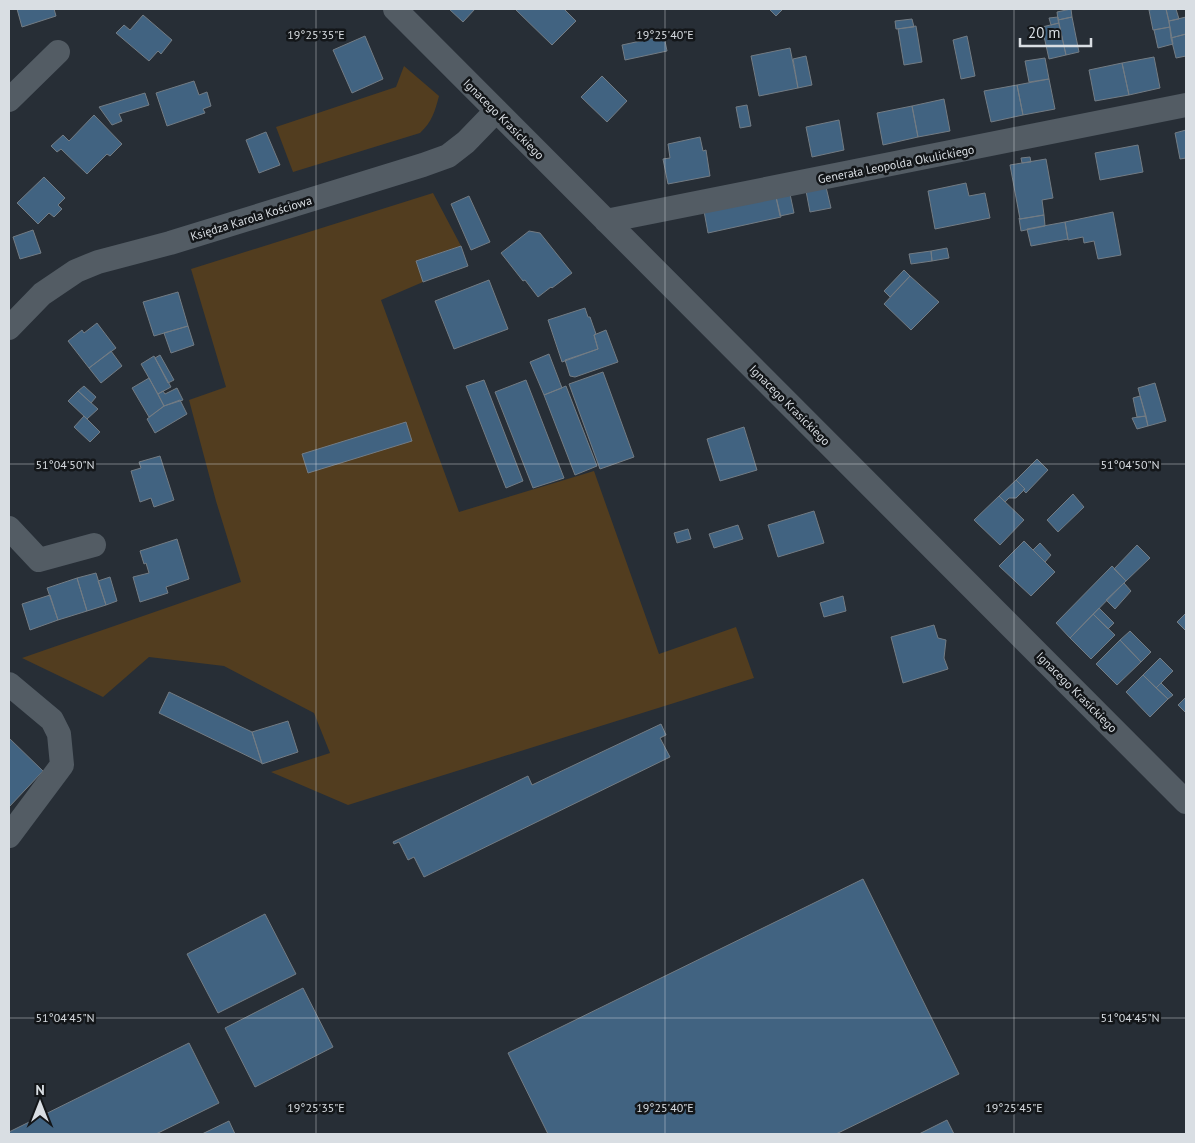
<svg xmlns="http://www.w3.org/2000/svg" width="1195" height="1143" font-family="'PT Sans',sans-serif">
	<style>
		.green { fill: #523d1f }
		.building { fill: #416381; stroke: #737c84 }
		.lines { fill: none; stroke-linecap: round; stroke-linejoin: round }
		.minor { stroke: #535c64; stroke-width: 24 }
		.ticks { fill: none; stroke: #d9dee3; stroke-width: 1; stroke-opacity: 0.45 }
		.labels { text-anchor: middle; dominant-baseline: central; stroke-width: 5; stroke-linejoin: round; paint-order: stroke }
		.street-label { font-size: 12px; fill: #d9dee3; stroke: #131619 }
		.ticks-label { font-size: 12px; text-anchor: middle; fill: #d9dee3; stroke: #131619; stroke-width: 5; stroke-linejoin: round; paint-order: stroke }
	</style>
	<rect width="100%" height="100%" fill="#272e36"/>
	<path class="green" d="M404 66 439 96C435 111 432 122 420 133L293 172 276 127 396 87Z
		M433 193 461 246 416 261 423 282 381 300 459 512 594 471 659 654 736 627 754 678 348 805 271 772 330 753 314 713 224 666 149 657 103 697 22 658 241 582 216 501 189 400 226 387 191 269Z"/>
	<path class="building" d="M17 9H54L56 16 22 27Z
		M449 9H475L463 22Z
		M517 9H564L576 21 552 45 516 10Z
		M769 9H783L776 16Z
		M1071 9 1072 17 1058 20 1057 12Z
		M1155 9H1166L1170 27 1153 30 1149 10Z
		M1166 9H1176L1179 19 1169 21Z
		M143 15 172 40 161 54 158 51 149 61 116 33 124 25 130 30Z
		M1058 17 1059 23 1051 25 1049 18Z
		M1072 17 1079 52 1066 55 1058 20Z
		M1186 17V34L1171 38 1169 21Z
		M912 19 914 27 896 29 895 21Z
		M1059 23 1066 55 1049 59 1042 27Z
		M916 26 922 62 904 65 898 29Z
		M1170 27 1173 44 1158 48 1154 30Z
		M1186 34V56L1176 58 1171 38Z
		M365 36 383 79 352 93 333 50Z
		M664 36 667 51 625 60 622 45Z
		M967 36 975 76 961 79 953 40Z
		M790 48 798 88 759 96 751 56Z
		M806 56 812 85 798 88 793 59Z
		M1154 57 1160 88 1129 95 1122 63Z
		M1045 58 1049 79 1029 82 1025 61Z
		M1122 63 1129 95 1095 101 1089 70Z
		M602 76 627 101 607 122 581 97Z
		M1049 79 1055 109 1023 115 1017 85Z
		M194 81 199 95 207 92 211 106 203 109 205 113 167 126 156 93Z
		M1017 85 1023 115 991 122 984 91Z
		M145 93 149 105 119 114 122 121 112 125 99 107Z
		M944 99 950 131 918 137 912 106Z
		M747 105 751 126 740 128 736 107Z
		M912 106 918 137 883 145 877 113Z
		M94 115 122 144 110 156 107 154 87 174 61 149 57 152 51 146 63 135 69 141Z
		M839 120 844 150 812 157 806 127Z
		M1186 130V158L1180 159 1175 133Z
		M266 132 280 165 259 173 246 140Z
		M700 137 703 151 706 150 710 176 668 184 663 159 670 158 668 144Z
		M1138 145 1143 172 1100 180 1095 153Z
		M1030 157 1031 162 1022 163 1021 158Z
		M1046 159 1053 198 1042 200 1044 215 1020 219 1010 165Z
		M44 177 65 198 58 205 62 209 54 217 49 213 38 224 17 203Z
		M966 183 969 196 985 193 990 218 935 229 928 191Z
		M826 187 831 208 810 212 806 191Z
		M790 194 794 213 780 216 776 197Z
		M469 196 490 242 471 250 451 204Z
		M776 197 781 217 708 233 704 211Z
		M1113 212 1121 255 1098 259 1094 241 1084 243 1083 237 1068 240 1065 222Z
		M1044 215 1045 226 1021 231 1019 218 1020 219Z
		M1065 222 1068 239 1031 246 1027 229Z
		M33 230 41 253 20 259 13 237Z
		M529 231 540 233 572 273 552 288 551 287 538 297 525 280 523 281 501 253Z
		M461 246 468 266 423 282 416 261Z
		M947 248 949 258 932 261 931 251Z
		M931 251 932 261 911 264 909 254Z
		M904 270 910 276 890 297 884 291Z
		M910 276 939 302 911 330 884 304Z
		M489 280 508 329 454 349 435 301Z
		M178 292 188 326 154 336 143 302Z
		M585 308 588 317H590L596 334 594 335 598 349 562 362 548 320Z
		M97 323 116 348 89 368 68 341 82 330 84 333Z
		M188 326 194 345 171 353 164 333Z
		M606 330 618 362 575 377 570 376 565 360 598 349 594 335Z
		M111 351 122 366 101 383 89 368Z
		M549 354 562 388 544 395 530 362Z
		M160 355 174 380 168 383 155 358Z
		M154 356 171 387 158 394 141 364Z
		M603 372 634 457 600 469 569 384Z
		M149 378 164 406 149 417 132 388Z
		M484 380 523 481 506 488 466 386Z
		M526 380 564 478 533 488 495 392Z
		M1155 383 1166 421 1148 426 1138 388Z
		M84 386 96 397 91 403 78 391Z
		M566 386 597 466 575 475 544 395Z
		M177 388 183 400 164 406 158 394 163 391 165 394Z
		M78 391 98 409 87 419 68 401Z
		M1140 396 1146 416 1137 417 1133 398Z
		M180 400 187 414 155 433 147 419 164 406Z
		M84 416 100 432 90 442 74 427Z
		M1146 416 1148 426 1137 429 1132 418Z
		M406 422 412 441 308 473 302 454Z
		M744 427 757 470 720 481 707 439Z
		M160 456 174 500 154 507 151 498 140 502 131 471 141 468 139 462Z
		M1037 459 1048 470 1026 493 1023 490 1025 489 1016 480Z
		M1016 480 1025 489 1016 498H1009L1005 502 999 496Z
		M1073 494 1084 507 1058 532 1047 520Z
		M999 496 1024 520 1000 545 974 520Z
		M814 511 824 543 778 557 768 525Z
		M738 525 743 539 714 548 709 534Z
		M688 529 691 539 677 543 674 533Z
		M177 539 189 579 166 587 168 593 140 602 133 577 149 573 146 563 144 564 140 551Z
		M1024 541 1055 572 1031 596 999 566Z
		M1040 543 1051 555 1045 562 1033 550Z
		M1137 545 1150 558 1126 581 1114 569Z
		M1112 566 1126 581 1070 638 1056 623Z
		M96 573 106 605 87 611 77 578Z
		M110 577 117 601 106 605 98 581Z
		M77 578 87 611 58 620 47 588Z
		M1124 583 1131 591 1115 609 1106 600Z
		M50 595 58 620 30 630 22 604Z
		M843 596 846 611 824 617 820 603Z
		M1099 608 1114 623 1108 629 1093 614Z
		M1186 613V631L1177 622Z
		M1093 614 1115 635 1091 659 1070 638Z
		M934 625 938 638 946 640 944 658 948 669 903 683 891 637Z
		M1130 631 1151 652 1141 662 1120 640Z
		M1120 640 1141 662 1117 685 1096 664Z
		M1160 658 1173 671 1156 688 1143 675Z
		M1143 675 1168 699 1150 717 1126 692Z
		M1161 683 1173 695 1168 699 1156 688Z
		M169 692 252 732 262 763 159 713Z
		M1186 697V713L1178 705Z
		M288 721 298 752 262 764 252 732Z
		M661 724 666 735 660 738 670 757 424 877 414 857 408 860 399 842 394 844 393 842 528 776 532 785Z
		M9 738 43 771 9 807Z
		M863 879 959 1074 836 1134H548L508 1053Z
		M265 914 296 974 218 1013 187 954Z
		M303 988 333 1047 255 1087 225 1028Z
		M189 1043 219 1103 156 1134H9V1132Z
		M947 1120 954 1134H919Z
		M229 1121 235 1134H202Z"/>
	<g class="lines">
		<path class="minor" d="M395 9 1186 802
			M9 100 58 52
			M606 221 1186 105
			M9 328 42 294 76 271 98 262 170 243 423 165 448 156 466 142 496 111
			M9 528 39 560 94 545
			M9 684 52 720 59 734 62 765 9 836"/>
	</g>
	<path class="ticks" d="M316 9V1134M665 9V1134M1014 9V1134M9 464H1186M9 1018H1186"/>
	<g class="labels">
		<g class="street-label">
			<text transform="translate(504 119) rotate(45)">Ignacego Krasickiego</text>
			<text transform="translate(896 164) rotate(-11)">Generała Leopolda Okulickiego</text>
			<text transform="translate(251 218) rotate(-17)">Księdza Karola Kościowa</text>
			<text transform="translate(790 405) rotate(45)">Ignacego Krasickiego</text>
			<text transform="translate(1077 692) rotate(45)">Ignacego Krasickiego</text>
		</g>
	</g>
	<g class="ticks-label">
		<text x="316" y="39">19°25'35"E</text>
		<text x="665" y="39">19°25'40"E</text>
		<text x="65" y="469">51°04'50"N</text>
		<text x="1130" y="469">51°04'50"N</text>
		<text x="65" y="1022">51°04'45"N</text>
		<text x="1130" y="1022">51°04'45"N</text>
		<text x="316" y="1112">19°25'35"E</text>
		<text x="665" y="1112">19°25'40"E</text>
		<text x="1014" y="1112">19°25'45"E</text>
	</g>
	<rect width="1195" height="1143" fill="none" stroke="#d9dee3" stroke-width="20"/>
	<g transform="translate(40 1103)" stroke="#131619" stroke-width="4" paint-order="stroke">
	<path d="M0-4L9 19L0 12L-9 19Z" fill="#d9dee3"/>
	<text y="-8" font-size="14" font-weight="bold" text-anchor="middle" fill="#d9dee3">N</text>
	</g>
	<path d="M1020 38v8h71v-8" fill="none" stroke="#d9dee3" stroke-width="2.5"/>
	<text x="1028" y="38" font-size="15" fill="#d9dee3" stroke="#131619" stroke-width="4" paint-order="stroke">20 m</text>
</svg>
